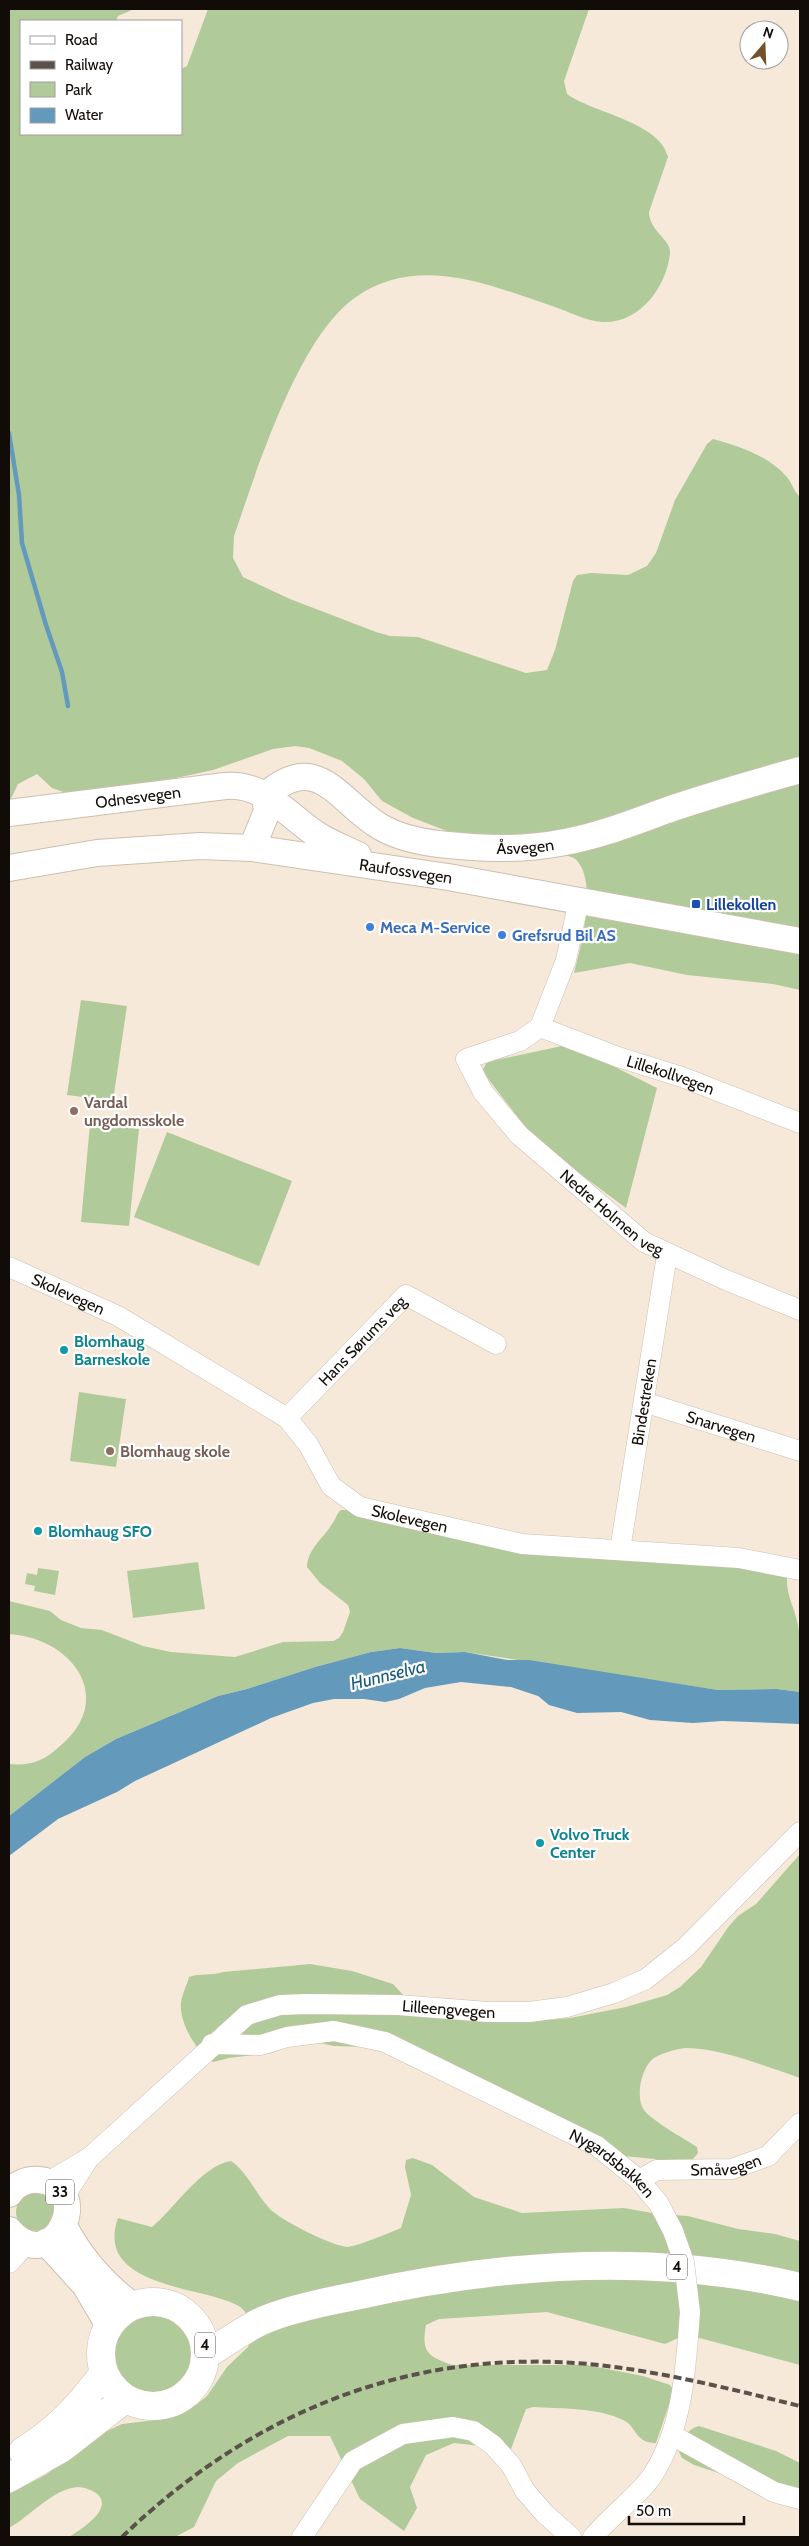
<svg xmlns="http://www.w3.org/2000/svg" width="809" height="2546" font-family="Cabin,sans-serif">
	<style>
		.green { fill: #b0cb99 }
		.water { fill: #639abc }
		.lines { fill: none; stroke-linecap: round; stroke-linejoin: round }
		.stream { stroke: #639abc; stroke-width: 4.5 }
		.minor-casing { stroke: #ccbfaf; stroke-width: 21 }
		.major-casing { stroke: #ccbfaf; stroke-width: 28 }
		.highway-casing { stroke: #ccbfaf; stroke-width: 29 }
		.minor { stroke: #fff; stroke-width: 20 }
		.major { stroke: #fff; stroke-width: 26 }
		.highway { stroke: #fff; stroke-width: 28 }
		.rail { stroke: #5a524a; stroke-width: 4; stroke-dasharray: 8 4; stroke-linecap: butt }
		.minor-bridge-casing { stroke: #ccbfaf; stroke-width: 21; stroke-linecap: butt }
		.minor-bridge { stroke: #fff; stroke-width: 20 }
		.transit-dot { fill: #1a4fb4; stroke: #fff; stroke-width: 2 }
		.shop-dot { fill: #3f7fe0; stroke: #fff; stroke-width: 2 }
		.education-dot { fill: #8d6e63; stroke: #fff; stroke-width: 2 }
		.culture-dot { fill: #0f9aa8; stroke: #fff; stroke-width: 2 }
		.labels { text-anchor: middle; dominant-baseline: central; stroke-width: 4.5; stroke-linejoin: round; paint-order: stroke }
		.shield { fill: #fff; stroke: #585551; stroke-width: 1 }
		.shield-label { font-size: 15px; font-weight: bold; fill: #110c07 }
		.street-label { font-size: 16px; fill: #110c07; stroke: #fff }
		.transit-label { font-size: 16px; font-weight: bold; fill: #164399; stroke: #fff; text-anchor: start }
		.shop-label { font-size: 16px; font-weight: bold; fill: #366cbe; stroke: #fff; text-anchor: start }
		.education-label { font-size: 16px; font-weight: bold; fill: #785e54; stroke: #fff; text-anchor: start }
		.culture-label { font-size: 16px; font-weight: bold; fill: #0d838f; stroke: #fff; text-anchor: start }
		.water-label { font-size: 18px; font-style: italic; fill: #165a7c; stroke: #fff }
	</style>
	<rect width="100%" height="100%" fill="#f7e9d9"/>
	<path class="green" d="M9 9H134L118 16 116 21H21V134H181V69L187 66 208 9H589L564 81 567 94C593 113 660 122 668 157L649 212C649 231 672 240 670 254 666 288 639 324 602 322 587 321 569 312 555 307 492 286 418 253 356 297 298 337 257 470 234 536L233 558 243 577 290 599 376 632 390 636 418 637 526 673 547 670 555 650 573 581 577 575 592 573 628 575 647 566 656 553 675 500 707 444 713 439C738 446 767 455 785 475 792 481 793 491 800 497V990L773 984 687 975 630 963 574 973C581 947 599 877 574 858L527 842 475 837 447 831 413 818 382 801 364 779 342 761 309 748 295 746 273 749 213 770 130 788 72 795 52 788 37 774 18 784 9 803Z
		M81 1000 127 1006 113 1101 67 1095Z
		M562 1046 611 1065 657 1088 626 1208 537 1142 482 1071 487 1062Z
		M90 1124 139 1129 129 1226 81 1222Z
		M167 1132 292 1181 259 1266 134 1217Z
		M79 1392 126 1399 116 1467 70 1461Z
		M341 1510H355L547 1542 788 1568C784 1594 793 1601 798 1625 802 1647 800 1670 800 1692L777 1689 718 1690 465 1652 436 1653 400 1648 371 1652 315 1667 247 1689 218 1696 116 1739 85 1757 9 1816V1764C31 1766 44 1761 60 1746 117 1698 72 1638 9 1634V1601L50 1611 61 1620 81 1628 102 1630 143 1646 171 1652 235 1657 283 1642 333 1641 339 1638 343 1632 350 1612 348 1605 320 1583 307 1567C308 1548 323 1539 332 1524 336 1519 336 1514 341 1510Z
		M198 1562 205 1609 133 1618 127 1571Z
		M38 1568 59 1571 55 1595 34 1591 35 1586 25 1584 27 1573 37 1575Z
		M800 1854V2078C766 2067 722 2048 686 2048 676 2049 662 2053 654 2058 641 2067 635 2098 644 2110 652 2121 685 2139 697 2147L698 2153 689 2164 682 2166 654 2159 604 2154 391 2054 370 2047 334 2046 320 2043 291 2045 272 2053 229 2058 213 2062C196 2052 179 2022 181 2003 182 1994 187 1985 189 1977 200 1973 210 1976 223 1972L310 1964 352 1971 393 1984 407 1999 519 2018 548 2020 570 2018 626 2007 667 1995 680 1987 701 1967 729 1926 738 1916 756 1904Z
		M413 2158 432 2165 474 2197 522 2213 624 2208 658 2214 688 2216 738 2229 775 2234 800 2241V2365L692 2336 678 2338 665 2344 547 2312 439 2319 426 2325C421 2353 428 2356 452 2365H587L643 2376 670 2385 674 2390 656 2443C634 2443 637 2426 623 2420 597 2407 561 2409 533 2407L526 2409 511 2449 502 2463 481 2446 454 2443 426 2455 410 2487 417 2508 404 2531 360 2499 330 2436H288L238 2463 216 2481 194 2527 175 2537H69C80 2530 116 2508 96 2493 92 2490 83 2487 78 2487 52 2489 31 2516 9 2528V2494L47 2474 84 2442 122 2424 164 2419 196 2405 207 2396 227 2367 248 2347 255 2327C250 2319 245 2308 235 2304 197 2286 94 2286 118 2218L152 2227C174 2209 202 2165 231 2161 247 2172 255 2192 269 2208 280 2220 330 2245 347 2247 356 2247 391 2232 401 2228L411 2195 405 2167 406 2160Z
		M16 2212a19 19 0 1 1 38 0a19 19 0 1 1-38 0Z
		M115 2354a39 39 0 1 1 78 0a39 39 0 1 1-78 0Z
		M699 2426 776 2451 800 2463V2499L694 2465 682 2458 679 2452C682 2440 686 2429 699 2426Z"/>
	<path class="water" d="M400 1648 436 1653 465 1652 507 1660H529L718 1690 777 1689 800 1692V1724L722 1721 693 1723 650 1720 621 1712 577 1713 549 1705 538 1696 511 1687 461 1682 425 1688 399 1699 385 1702 364 1699H334L313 1703 271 1718 135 1781 117 1792 58 1819 9 1856V1816L85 1757 116 1739 218 1696 247 1689 315 1667 371 1652Z"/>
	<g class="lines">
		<path class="stream" d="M9 433 19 495 22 543 46 625 62 672 68 706"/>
		<defs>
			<g id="minor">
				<path id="s1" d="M579 900 566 960 540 1027 520 1041 466 1059 483 1092 519 1135 644 1242 726 1280 800 1310"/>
				<path id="s2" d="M540 1027 618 1057 682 1077 800 1123"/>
				<path id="s3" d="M9 1267 118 1316 287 1418 308 1444 331 1486 360 1507 522 1544 739 1558 800 1570"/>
				<path id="s4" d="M644 1402 800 1451"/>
				<path id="s5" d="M287 1418 406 1295 496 1344"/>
				<path id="s6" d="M620 1550 667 1255"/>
				<path id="s7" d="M212 2044 261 2045 287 2037 334 2031 385 2042 597 2146 639 2180 659 2204 673 2231"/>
				<path id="s8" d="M639 2180 657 2170 732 2169 768 2156 800 2123"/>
				<path id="s9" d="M48 2182 89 2158 247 2015 280 2005 307 2004 398 2005 488 2012H529L567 2007 614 1993 646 1979 686 1947 800 1832"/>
				<path d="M64 2197 89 2158"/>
				<path d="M9 2263 27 2243"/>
				<path d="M672 2435 774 2492 800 2499"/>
				<path d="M302 2537 353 2461 403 2434 453 2427 473 2431 493 2445 511 2465 525 2491 545 2514 571 2537"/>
				<path d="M593 2537C609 2517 642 2493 654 2473 683 2426 686 2366 690 2312"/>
			</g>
			<g id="major">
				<path id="s10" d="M265 796C317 749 337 800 379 826 399 838 425 843 448 845 488 849 525 850 565 842 600 836 639 820 673 808 715 794 757 782 800 770"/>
				<path id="s11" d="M9 813 225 786C263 782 286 814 316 834 329 843 344 848 358 855"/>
				<path d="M252 848 267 811 265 796"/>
				<path id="s12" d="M9 868 97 853 200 846 252 848 448 877 800 941"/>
				<path d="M9 2194C15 2184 27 2179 39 2180 97 2185 54 2281 9 2230"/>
				<path d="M64 2226C81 2259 103 2284 133 2306"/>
				<path d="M46 2242 85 2285 109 2326"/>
			</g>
			<path id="highway" d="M101 2354a52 52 0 1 1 104 0a52 52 0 1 1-104 0Z
				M206 2355C222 2345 237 2334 254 2325 276 2312 329 2301 355 2296 502 2263 653 2252 800 2287
				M23 2451C58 2430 79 2406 104 2373
				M9 2478 62 2448 125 2399"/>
		</defs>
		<use href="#minor" class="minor-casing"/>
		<use href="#major" class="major-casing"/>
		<use href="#highway" class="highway-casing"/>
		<use href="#minor" class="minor"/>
		<use href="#major" class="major"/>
		<use href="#highway" class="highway"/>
		<path class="rail" d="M122 2537C251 2413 408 2348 589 2364 660 2371 731 2389 800 2406"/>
		<defs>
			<path id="minor-bridge" d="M673 2231 684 2262 690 2312"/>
		</defs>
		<use href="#minor-bridge" class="minor-bridge-casing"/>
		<use href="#minor-bridge" class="minor-bridge"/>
	</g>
	<rect class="transit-dot" x="691" y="899" width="10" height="10" rx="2.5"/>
	<g class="shop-dot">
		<circle cx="370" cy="927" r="5"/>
		<circle cx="502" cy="935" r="5"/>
	</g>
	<g class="education-dot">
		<circle cx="74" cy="1111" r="5"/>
		<circle cx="110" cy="1451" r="5"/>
	</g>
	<g class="culture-dot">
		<circle cx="64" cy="1350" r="5"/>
		<circle cx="38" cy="1531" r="5"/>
		<circle cx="540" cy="1843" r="5"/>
	</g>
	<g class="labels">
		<g class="shield">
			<rect x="46" y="2179.5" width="28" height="25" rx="4"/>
			<rect x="667" y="2254.5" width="20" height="25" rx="4"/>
			<rect x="195" y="2332.5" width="20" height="25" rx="4"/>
		</g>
		<g class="shield-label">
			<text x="60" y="2192">33</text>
			<text x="677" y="2267">4</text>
			<text x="205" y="2345">4</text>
		</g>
		<g class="street-label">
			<text stroke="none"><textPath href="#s11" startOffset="130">Odnesvegen</textPath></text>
			<text stroke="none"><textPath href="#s10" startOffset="285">Åsvegen</textPath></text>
			<text stroke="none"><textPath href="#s12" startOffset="400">Raufossvegen</textPath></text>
			<text stroke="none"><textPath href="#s2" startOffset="139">Lillekollvegen</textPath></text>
			<text stroke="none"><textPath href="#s1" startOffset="429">Nedre Holmen veg</textPath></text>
			<text stroke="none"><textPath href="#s3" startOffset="65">Skolevegen</textPath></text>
			<text stroke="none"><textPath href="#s5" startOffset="108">Hans Sørums veg</textPath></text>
			<text stroke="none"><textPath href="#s6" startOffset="150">Bindestreken</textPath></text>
			<text stroke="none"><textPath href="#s4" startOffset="81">Snarvegen</textPath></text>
			<text stroke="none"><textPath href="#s3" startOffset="485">Skolevegen</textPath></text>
			<text stroke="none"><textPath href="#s9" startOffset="464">Lilleengvegen</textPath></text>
			<text stroke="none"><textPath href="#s8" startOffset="90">Småvegen</textPath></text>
			<text stroke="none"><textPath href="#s7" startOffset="434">Nygardsbakken</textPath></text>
		</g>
		<g class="transit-label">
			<text x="706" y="904">Lillekollen</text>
		</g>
		<g class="shop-label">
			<text x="380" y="927">Meca M-Service</text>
			<text x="512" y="935">Grefsrud Bil AS</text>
		</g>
		<g class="education-label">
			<text x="84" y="1102">Vardal<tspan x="84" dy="18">ungdomsskole</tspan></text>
			<text x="120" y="1451">Blomhaug skole</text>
		</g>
		<g class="culture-label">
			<text x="74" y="1341">Blomhaug<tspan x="74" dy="18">Barneskole</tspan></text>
			<text x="48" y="1531">Blomhaug SFO</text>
			<text x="550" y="1834">Volvo Truck<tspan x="550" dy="18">Center</tspan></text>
		</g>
		<g class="water-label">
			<text transform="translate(388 1675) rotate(-14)">Hunnselva</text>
		</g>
	</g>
	<rect width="809" height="2546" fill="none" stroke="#110c07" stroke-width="20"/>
	<rect x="20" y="20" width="162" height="115" fill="#ffffff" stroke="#a09e9c"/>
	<rect x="30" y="36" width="25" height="8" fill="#ffffff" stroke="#a09e9c"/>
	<text x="65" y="45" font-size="15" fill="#110c07">Road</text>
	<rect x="30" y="61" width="25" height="8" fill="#5a524a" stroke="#a09e9c"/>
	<text x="65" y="70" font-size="15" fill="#110c07">Railway</text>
	<rect x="30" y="82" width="25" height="15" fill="#b0cb99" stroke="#a09e9c"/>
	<text x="65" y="95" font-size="15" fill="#110c07">Park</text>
	<rect x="30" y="108" width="25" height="15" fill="#639abc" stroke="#a09e9c"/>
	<text x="65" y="120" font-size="15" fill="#110c07">Water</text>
	<g transform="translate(764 45) rotate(19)"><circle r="24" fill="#ffffff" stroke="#a09e9c"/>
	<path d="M0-4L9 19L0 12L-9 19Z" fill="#735129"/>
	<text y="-8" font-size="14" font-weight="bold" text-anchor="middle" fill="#110c07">N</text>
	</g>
	<path d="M629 2516v8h115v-8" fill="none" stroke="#110c07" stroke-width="2.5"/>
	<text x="636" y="2516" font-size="15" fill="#110c07" stroke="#ffffff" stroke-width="4" paint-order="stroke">50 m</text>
</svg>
